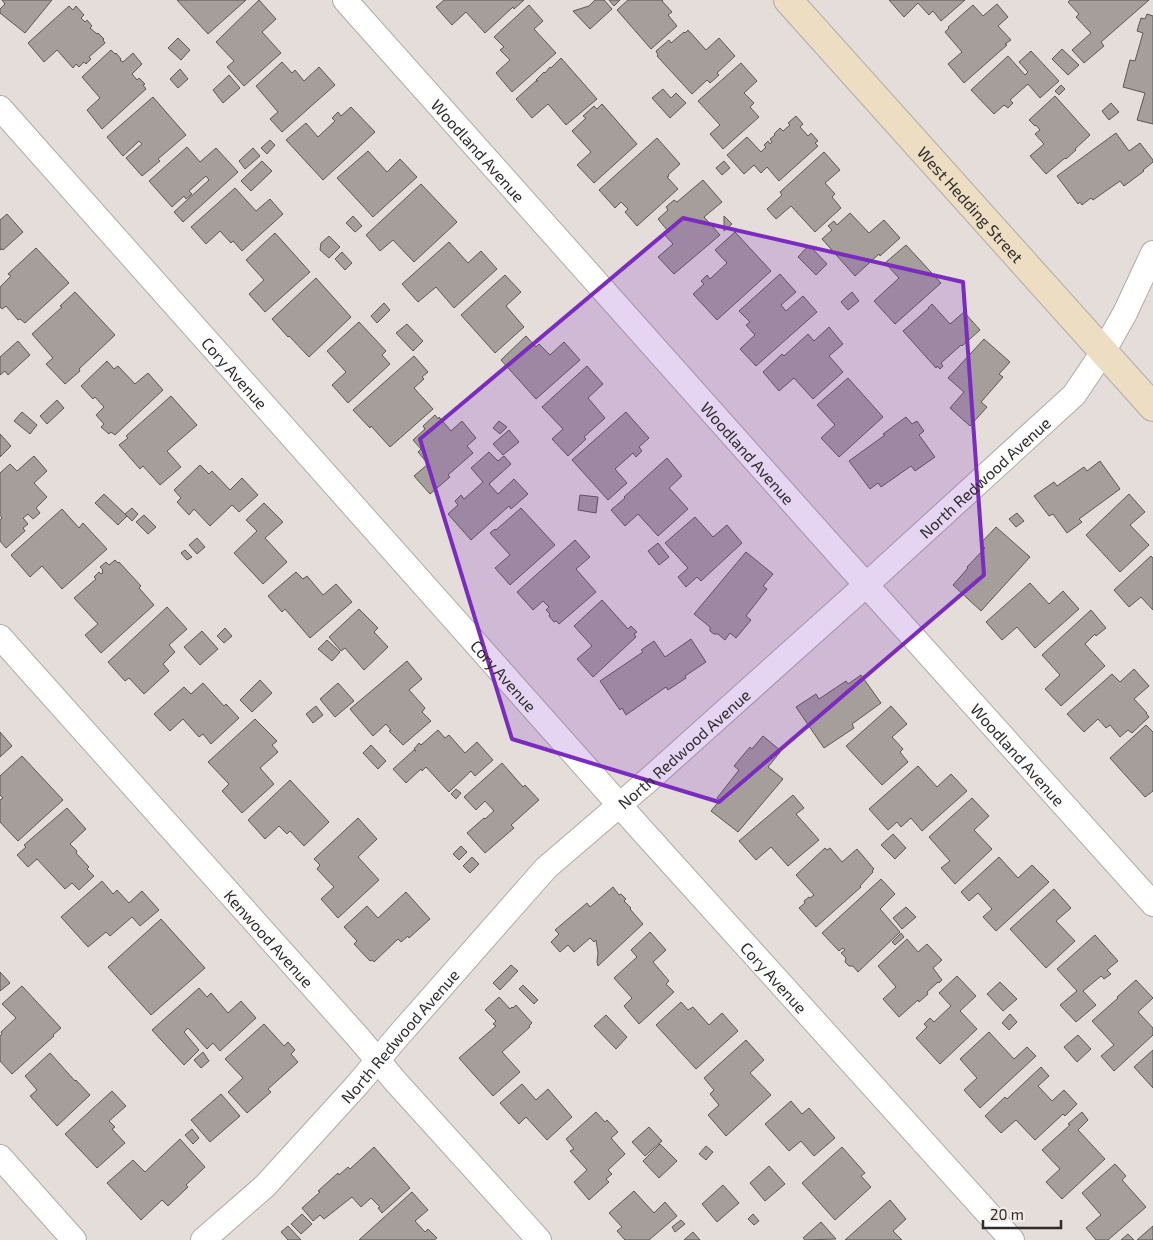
<svg xmlns="http://www.w3.org/2000/svg" width="1153" height="1240" font-family="'Exo 2',sans-serif">
	<style>
		.building { fill: #a59e9b; stroke: #5d5755 }
		.lines { fill: none; stroke-linecap: round; stroke-linejoin: round }
		.minor-casing { stroke: #b0aaa7; stroke-width: 26 }
		.secondary-casing { stroke: #b0aaa7; stroke-width: 30 }
		.minor { stroke: #fff; stroke-width: 24 }
		.secondary { stroke: #edddc3; stroke-width: 28 }
		.marked { fill: #7b2cbf; fill-opacity: 0.2; stroke: #7b2cbf; stroke-width: 4; stroke-linejoin: round }
		.labels { text-anchor: middle; dominant-baseline: central; stroke-width: 4; stroke-linejoin: round; paint-order: stroke }
		.street-label { font-size: 16px; fill: #2f2c2b; stroke: #f1eae7 }
	</style>
	<rect width="100%" height="100%" fill="#e4ddda"/>
	<path class="building" d="M2 0H52L25 33 0 13V9L5 4Z
		M177 0H246L208 34Z
		M259 0 276 19 262 32 281 53 244 86 227 67 234 61 216 42Z
		M444 0H524L514 9 513 7 485 33 466 12 452 25 436 7Z
		M595 0H604L612 9 590 29 573 11 589 6Z
		M609 0H620L614 6Z
		M628 0H663L662 1 672 12 668 15 677 26 651 49 617 10Z
		M889 0H965L941 21 933 11 929 15 918 3 904 17Z
		M1070 0H1149L1101 42 1104 46 1084 63 1072 50 1091 33 1076 17 1079 14 1068 2Z
		M997 4 1008 17 998 26 1011 40 1005 44 1007 45 964 83 948 64 962 52 945 32 949 28 948 27 973 5 983 16Z
		M529 5 543 21 534 29 556 53 512 92 496 73 510 60 500 50 504 47 494 37Z
		M69 6 73 10 76 6 84 15 81 18 85 22 87 20 92 26 90 28 97 34 98 33 104 39 103 40 105 43 89 57 91 59 86 64 84 62 79 67 76 64 73 68 57 50 44 62 28 43Z
		M1147 14 1153 16V124L1137 120 1145 93 1123 87 1130 60 1135 61 1143 33 1137 31 1141 18 1145 19Z
		M688 30 706 50 719 38 735 56 717 73 719 75 710 83 707 80 692 94 657 56 658 55 656 51 669 40 671 43 684 32 685 33Z
		M178 38 190 50 181 60 168 48Z
		M1062 49 1079 65 1068 75 1052 59Z
		M111 50 115 54 116 53 121 59 120 60 123 62 133 53 142 64 132 74 137 80 139 78 145 84 143 85 146 89 102 129 87 110 100 98 82 77Z
		M1031 51 1059 81 1040 98 1028 84 1010 100 1013 103 1008 108 1004 105 994 114 971 90 1008 56 1025 75 1028 72 1019 62Z
		M561 58 597 99 566 125 548 104 532 118 516 99 536 81H538L536 80 544 72 545 73 550 67 551 68Z
		M282 62 292 73 295 70 304 81 319 67 335 85 282 132 270 119 278 112 256 86Z
		M741 63 757 81 744 93 754 103 750 107 759 117 723 149 710 134 720 125 698 101Z
		M180 69 188 79 178 88 170 79Z
		M229 75 240 88 223 103 213 90Z
		M1061 85 1065 89 1059 95 1055 91Z
		M663 89 671 98 676 93 686 103 670 118 652 98Z
		M1055 96 1090 135 1075 149 1076 150 1066 159 1065 158 1046 174 1030 156 1044 144 1035 134 1040 130 1036 125 1035 126 1029 120Z
		M153 97 186 135 158 159 160 161 142 176 126 158 142 144 139 141 123 156 107 137Z
		M1111 103 1119 112 1109 120 1102 111Z
		M602 104 637 144 594 183 577 165 591 152 572 131 586 118 583 116 594 106 597 109Z
		M351 107 375 132 323 180 286 140 306 123 318 137 335 121 332 118 338 112 341 116Z
		M796 116 803 124 800 127 808 136 811 133 818 141 815 143 818 146 779 181 767 167 761 173 754 165 744 174 727 155 747 137 761 152 766 147 764 145 768 141 770 144 772 142 770 139 775 135 774 134 780 128 783 131 790 125 788 123Z
		M1116 133 1129 151 1140 143 1153 160V162L1143 170 1144 171 1124 186 1120 181 1093 200 1091 198 1082 205 1080 202 1078 204 1057 176Z
		M657 138 680 164 668 175 669 176 667 177 678 189 637 226 625 212 628 209 621 202 615 208 599 190Z
		M270 140 275 145 267 154 261 148Z
		M187 147 200 162 216 148 238 172 183 222 174 212 209 180 206 176 189 191 192 194 186 199 184 196 172 207 149 181Z
		M253 148 260 156 245 169 239 161Z
		M368 151 387 172 400 159 417 177 373 217 337 178Z
		M824 152 840 170 825 183 835 194 832 197 841 208 815 232 791 206 776 219 767 209 782 195 780 192Z
		M262 161 272 171 251 191 241 181Z
		M724 161 730 168 722 175 716 168Z
		M703 180 722 202 704 217 720 235 674 274 658 257 673 244 663 233 667 230 658 219 668 210 666 207 674 200 677 202Z
		M421 184 457 222 414 262 393 240 380 251 366 235Z
		M235 188 256 211 270 199 283 214 242 251 233 241 231 243 220 231 206 244 191 227Z
		M850 213 869 233 884 220 900 238 880 256 879 254 855 276 822 239 832 230 828 226 834 221 837 225Z
		M7 214 23 232 3 250 2 249 0 250V220Z
		M353 216 362 226 355 232 346 223Z
		M724 216 732 224 724 231Z
		M735 232 771 271 717 320 693 294 704 284 701 281 707 275 710 279 727 263 715 250Z
		M275 233 310 272 265 312 249 294 264 280 246 260Z
		M329 236 340 247 329 258 320 250 321 243Z
		M449 242 468 263 481 251 497 269 454 308 436 287 418 302 402 284Z
		M809 245 827 264 816 275 798 257Z
		M906 245 941 283 895 324 874 301 899 278 885 263Z
		M36 248 69 283 25 323 20 319 18 320 6 306 2 309 0 307V287L11 276 8 274Z
		M342 252 352 263 345 270 335 259Z
		M780 274 796 292 781 305 786 311 803 296 817 312 756 366 740 349 755 335 746 325 750 322 739 311Z
		M505 275 521 292 506 306 524 327 495 353 461 315Z
		M316 278 351 317 309 357 289 336 288 337 272 319Z
		M75 292 115 335 79 369 80 371 65 384 46 364 53 358 32 334 62 307 60 306Z
		M852 292 859 301 848 310 841 302Z
		M384 303 390 310 377 323 371 316Z
		M932 304 950 324 964 312 980 330 962 346 961 345 941 363 943 366 940 369 937 366 936 368 903 331 929 308H928Z
		M359 322 386 351 382 355 390 364 348 403 332 385 346 372 327 351Z
		M407 324 423 341 413 351 396 333Z
		M829 327 843 344 829 356 843 372 813 399 794 378 779 391 763 372 782 354 784 356 808 334 814 341Z
		M526 336 536 347 539 344 550 355 564 342 580 360 536 399 501 360Z
		M984 339 1010 362 999 374 1003 377 981 402 987 407 970 426 950 408 964 392 948 378Z
		M18 341 30 355 8 375 5 371 0 375V357Z
		M414 356 428 372 422 377 424 379 414 388 433 409 390 447 371 426 370 428 353 410Z
		M107 361 114 369 118 366 135 384 148 373 163 390 115 435 111 432 109 434 101 427 104 424 96 415 104 407 95 397 93 399 81 386Z
		M587 366 603 384 588 398 605 418 584 437 586 439 568 456 552 439 563 429 542 407Z
		M848 378 883 417 839 457 821 438 835 425 817 405Z
		M171 396 197 425 167 451 181 467 160 485 143 466 140 469 119 445 128 438 126 436Z
		M57 400 64 408 47 424 40 416Z
		M22 412 37 425 30 434 14 421Z
		M626 412 649 438 639 447 642 451 636 457 633 453 615 469 627 483 608 500 572 460Z
		M435 415 438 419 439 417 451 431 462 421 476 438 467 446 473 453 448 475 450 477 430 494 414 476 428 464 418 452 421 449 413 440 425 429 423 426Z
		M906 417 912 424 917 421 924 431 919 435 935 457 915 471 911 466 881 487 878 483 870 489 849 461 885 435 883 434Z
		M499 421 507 427 500 434 493 428Z
		M509 430 519 442 503 455 493 444Z
		M0 434 11 446 0 457Z
		M489 452 498 461 504 456 511 464 489 484 498 494 514 479 528 494 511 509 509 506 471 540 448 514 458 505 455 501 461 495 464 499 483 482 471 468Z
		M34 456 47 471 34 483 47 497 36 508 40 513 33 519 28 514 23 518 28 524 23 528 25 531 6 548 0 541V520L2 518 0 515V473L10 464 17 471Z
		M667 458 682 476 669 488 688 509 658 536 638 514 625 526 611 510 625 498 624 497Z
		M1100 461 1120 489 1079 519 1082 522 1067 533 1053 514 1049 516 1034 496 1054 482 1057 486 1084 467 1087 471Z
		M200 465 209 474 212 471 230 490 242 478 258 495 239 512 232 505 210 526 194 509 189 515 177 502 181 498 174 490Z
		M104 494 127 516 118 525 95 503Z
		M1129 494 1145 512 1130 525 1149 545 1120 572 1086 535Z
		M580 495 598 497 596 513 578 510Z
		M264 503 283 522 265 538 287 562 263 584 234 553 257 531 246 520Z
		M132 508 138 514 132 521 125 514Z
		M521 508 555 545 510 585 495 568 510 555 490 533 495 529 496 530Z
		M62 509 79 528 83 523 107 549 62 589 42 566 30 577 11 555Z
		M1017 513 1024 521 1016 527 1009 519Z
		M144 515 156 527 148 534 136 522Z
		M695 517 713 537 727 525 742 543 701 581 697 577 686 587 678 577 688 568 665 543Z
		M996 527 1030 557 981 611 953 585 968 568 967 567 985 548 980 544Z
		M197 538 205 547 197 554 189 545Z
		M575 540 590 557 576 569 596 592 559 624 556 621 554 622 549 616 550 614 546 610 549 607 543 601 533 610 517 592Z
		M658 543 669 557 659 565 648 551Z
		M185 550 192 557 187 560 181 553Z
		M746 552 773 574 763 586 767 589 746 616 751 620 736 638 730 633 725 640 718 634H714L710 631V627L694 614Z
		M1151 556 1153 558V610L1141 597 1129 607 1114 590Z
		M115 560 118 563 119 562 141 586 139 588 154 605 101 653 85 635 98 624 74 598 96 579 94 577 99 572 101 574 103 573 102 571 103 570 100 567 106 562 109 565Z
		M296 572 303 579 307 576 323 595 336 584 352 602 310 638 285 609 282 612 268 596Z
		M1030 583 1049 604 1063 591 1079 609 1035 648 1017 627 1002 640 986 622Z
		M602 600 628 629 631 626 637 632 634 634 636 637 593 677 577 659 592 646 574 626Z
		M167 607 187 629 169 645 175 652 163 664 169 671 144 694 129 678 125 681 108 662Z
		M359 609 378 628 374 632 388 647 364 670 345 648 341 651 329 637Z
		M1091 610 1106 628 1096 636 1095 634 1085 644 1105 666 1061 706 1045 689 1060 675 1042 655Z
		M225 628 232 636 224 643 217 636Z
		M202 631 218 649 200 665 184 647Z
		M691 639 706 662 685 676 686 678 668 690 666 687 626 715 622 708 620 710 600 681 643 652 641 650 654 641 665 657Z
		M327 640 340 652 332 661 318 649Z
		M407 661 422 679 409 690 425 708 422 712 431 721 403 745 389 731 391 730 386 724 373 736 350 709Z
		M1134 669 1149 686 1134 699 1147 713H1146L1149 717 1132 733 1128 730 1120 737 1110 725 1106 728 1098 719 1084 732 1067 714 1112 674 1120 682Z
		M861 675 881 703 852 724 854 728 824 748 796 707 816 694 819 699 846 681 848 684Z
		M260 680 272 693 252 712 240 700Z
		M203 683 224 706 226 704 239 718 211 744 203 734 199 737 183 719 170 731 154 714 184 687 191 694Z
		M338 683 354 701 335 717 320 699Z
		M316 706 323 715 313 723 306 714Z
		M891 706 907 724 892 737 903 749 900 752 908 762 882 785 846 746Z
		M255 719 277 741 272 745 278 752 260 768 274 784 242 813 222 791 229 784 208 762Z
		M1146 725 1153 732V791L1145 797 1110 758Z
		M438 730 445 738 449 735 465 753 477 742 493 760 475 776 471 771 449 792 426 767 422 771 421 769 406 783 393 769 414 750 416 751 414 749 419 743 421 745Z
		M0 732 12 746 0 757Z
		M763 736 781 751 768 767 783 779 738 832 711 811 720 800 717 798 739 770 734 766 750 747 752 749Z
		M371 745 386 761 378 769 363 753Z
		M22 756 63 800 18 841 0 822V800L3 798 0 795V776Z
		M502 763 523 787 525 785 539 800 511 825 514 828 485 853 467 833 484 818 485 819 494 811 485 801 476 810 464 797Z
		M918 766 937 787 951 774 967 791 922 831 911 818 901 827 897 822 888 830 869 809Z
		M290 780 329 822 304 846 290 831 287 834 279 826 265 839 248 820Z
		M456 789 461 793 456 799 451 794Z
		M793 795 804 808 796 814 819 840 788 866 771 847 756 860 739 841Z
		M972 798 989 816 974 830 992 849 955 884 941 868 950 861 929 837Z
		M67 808 86 829 70 844 77 851 76 853 89 867 87 869 94 876 79 890 72 883 65 889 37 859 28 867 17 855 26 847 24 845Z
		M358 818 377 839 358 857 379 880 338 918 321 899 334 887 317 869 320 865 314 859Z
		M893 834 906 848 895 859 881 845Z
		M461 846 467 852 459 860 453 854Z
		M825 848 827 850 830 848 842 862 857 849 874 869 872 871 873 872 860 886 861 887 816 927 799 908 805 903 804 901 809 897 810 898 814 895 796 875Z
		M472 857 479 864 470 873 463 866Z
		M999 857 1018 878 1032 865 1049 882 996 931 983 917 992 909 978 893 969 901 961 892Z
		M881 879 895 894 880 909 900 932 858 972 853 966H849L845 962 846 958 841 953 845 950 843 948 839 951 822 933Z
		M102 881 113 894 117 890 129 903 142 891 159 910 140 926 132 917 110 936 106 932 88 947 61 917Z
		M613 887 619 895 621 894 626 899 624 901 631 908 630 909 643 924 598 966 597 962 598 953 596 940 594 942 590 938 574 952 568 945 560 952 551 942 559 934 555 930 587 903 590 907Z
		M1054 889 1071 908 1056 921 1075 941 1046 968 1010 929Z
		M406 892 430 919 409 938 408 936 401 942 398 939 374 962 372 960 370 961 354 944 357 941 344 927 367 906 378 918Z
		M906 907 916 917 902 929 893 918Z
		M161 919 205 968 151 1015 108 967Z
		M650 932 666 950 653 962 669 981 666 984 674 992 639 1024 624 1006 632 998 614 978 637 957 631 950Z
		M901 933 904 937 895 945 892 942Z
		M1095 935 1118 961 1107 970 1111 974 1104 979 1101 976 1083 991 1096 1005 1076 1022 1060 1005 1077 991 1057 969Z
		M907 939 918 952 927 944 942 960 933 968 942 980 939 983 938 982 927 992 928 994 919 1002 918 1000 899 1017 883 999 896 987 878 966Z
		M511 965 518 971 500 990 493 983Z
		M0 972 10 983 0 991Z
		M957 976 976 996 960 1011 977 1029 940 1064 916 1038 927 1027 924 1024 930 1018 934 1022 951 1006 939 993Z
		M1136 980 1153 998 1138 1012 1153 1028V1035L1114 1071 1101 1056 1114 1045 1092 1021 1118 998 1117 997Z
		M1000 982 1017 999 1003 1011 987 994Z
		M523 985 538 1000 534 1004 519 989Z
		M22 986 61 1028 53 1035 54 1036 12 1074 0 1061V1036L2 1034 1 1032 16 1018 2 1004Z
		M199 988 207 997 211 993 228 1013 241 1001 256 1018 220 1051 213 1043 207 1049 188 1028 184 1032 199 1050 184 1065 152 1030Z
		M499 997 510 1009 512 1007 513 1008 516 1005 532 1023 529 1026 530 1027 502 1052 520 1072 493 1096 459 1058 496 1026 493 1024 496 1021 485 1010Z
		M681 1002 688 1010 693 1007 709 1025 722 1013 738 1031 696 1069 656 1025Z
		M1010 1014 1017 1022 1009 1030 1002 1023Z
		M606 1015 627 1037 616 1049 594 1026Z
		M264 1024 284 1046 288 1042 295 1050 291 1054 298 1062 268 1089 271 1092 247 1113 228 1092 243 1078 225 1059Z
		M989 1032 1014 1059 1027 1047 1036 1056 980 1108 964 1090 977 1078 960 1059Z
		M1078 1035 1091 1049 1077 1062 1064 1047Z
		M746 1040 764 1060 750 1073 771 1095 726 1136 708 1115 719 1105 710 1094 714 1090 704 1078Z
		M1153 1050V1088L1134 1067Z
		M203 1052 209 1061 201 1068 194 1060Z
		M50 1053 75 1081 76 1080 90 1095 57 1126 30 1096 37 1090 25 1076Z
		M1041 1067 1049 1076 1038 1086 1052 1101 1064 1090 1077 1104 1065 1116 1063 1114 1035 1140 1016 1120 1001 1133 985 1116 1005 1097 1007 1099Z
		M522 1084 536 1100 548 1089 572 1117 547 1140 526 1117 519 1124 500 1103Z
		M112 1091 126 1106 109 1121 115 1127 112 1129 125 1143 97 1168 65 1134Z
		M221 1094 240 1116 210 1142 191 1120Z
		M791 1101 802 1114 809 1108 835 1138 814 1156 801 1141 789 1151 765 1124Z
		M596 1112 605 1122 607 1120 618 1132 611 1138 625 1154 608 1170 612 1174 606 1179 609 1182 589 1200 574 1182 587 1170 570 1151 574 1149 566 1139Z
		M1082 1112 1088 1120 1078 1130 1105 1159 1062 1199 1046 1182 1060 1169 1042 1150 1070 1125 1068 1124Z
		M649 1127 662 1141 645 1156 632 1142Z
		M192 1129 199 1138 193 1144 185 1135Z
		M180 1139 205 1167 186 1185 188 1187 168 1206 162 1200 141 1220 107 1183 133 1160 145 1172Z
		M660 1144 677 1161 659 1178 643 1161Z
		M706 1146 713 1152 706 1160 699 1154Z
		M374 1147 410 1188 382 1213 378 1208 380 1207 371 1198 361 1207 352 1197 324 1219 320 1215 313 1221 302 1208 320 1192 318 1191 338 1173 339 1175 348 1167 350 1169Z
		M842 1147 865 1173 861 1176 871 1187 835 1220 802 1183Z
		M1115 1164 1126 1176 1122 1180 1146 1207 1108 1240H1096L1086 1228 1101 1215 1082 1193Z
		M769 1166 785 1184 765 1201 750 1183Z
		M723 1185 739 1203 717 1222 702 1204Z
		M634 1191 654 1213 665 1202 677 1216 649 1240H625L617 1231 622 1227 609 1213Z
		M412 1192 428 1210 415 1221 425 1232 428 1229 437 1238 434 1240H359Z
		M890 1200 906 1219 893 1231 902 1240H845Z
		M302 1214 312 1224 301 1234 291 1224Z
		M753 1214 759 1221 754 1225 748 1219Z
		M681 1220 685 1224 675 1232 672 1227Z
		M821 1222 836 1239 805 1240 803 1238Z
		M288 1226 301 1240H288L281 1232Z
		M1153 1226V1240H1137Z
		M693 1232 700 1240H684Z
		M1128 1234 1134 1240H1121Z"/>
	<g class="lines">
		<defs>
			<g id="minor">
				<path id="s1" d="M345 0 842 558 1153 904"/>
				<path id="s2" d="M0 108 639 827 1012 1240"/>
				<path id="s3" d="M0 637 357 1036 396 1082 539 1240"/>
				<path d="M0 1157 74 1240"/>
				<path id="s4" d="M203 1240 265 1186 357 1085 399 1035 546 868 644 784 866 585 1074 395 1103 352 1125 313 1153 253"/>
			</g>
			<g id="secondary">
				<path id="s5" d="M788 0 1153 407"/>
			</g>
		</defs>
		<use href="#minor" class="minor-casing"/>
		<use href="#secondary" class="secondary-casing"/>
		<use href="#minor" class="minor"/>
		<use href="#secondary" class="secondary"/>
	</g>
	<path class="marked" d="M683 218 963 282 984 575 719 802 512 739 420 439Z"/>
	<g class="labels">
		<g class="street-label">
			<text stroke="none"><textPath href="#s1" startOffset="201">Woodland Avenue</textPath></text>
			<text stroke="none"><textPath href="#s5" startOffset="274">West Hedding Street</textPath></text>
			<text stroke="none"><textPath href="#s2" startOffset="354">Cory Avenue</textPath></text>
			<text stroke="none"><textPath href="#s1" startOffset="606">Woodland Avenue</textPath></text>
			<text stroke="none"><textPath href="#s4" startOffset="1094">North Redwood Avenue</textPath></text>
			<text stroke="none"><textPath href="#s2" startOffset="759">Cory Avenue</textPath></text>
			<text stroke="none"><textPath href="#s4" startOffset="689">North Redwood Avenue</textPath></text>
			<text stroke="none"><textPath href="#s1" startOffset="1011">Woodland Avenue</textPath></text>
			<text stroke="none"><textPath href="#s3" startOffset="404">Kenwood Avenue</textPath></text>
			<text stroke="none"><textPath href="#s2" startOffset="1164">Cory Avenue</textPath></text>
			<text stroke="none"><textPath href="#s4" startOffset="284">North Redwood Avenue</textPath></text>
		</g>
	</g>
	<path d="M983 1220v8h78v-8" fill="none" stroke="#2f2c2b" stroke-width="2.5"/>
	<text x="990" y="1220" font-size="15" fill="#2f2c2b" stroke="#f1eae7" stroke-width="4" paint-order="stroke">20 m</text>
</svg>
